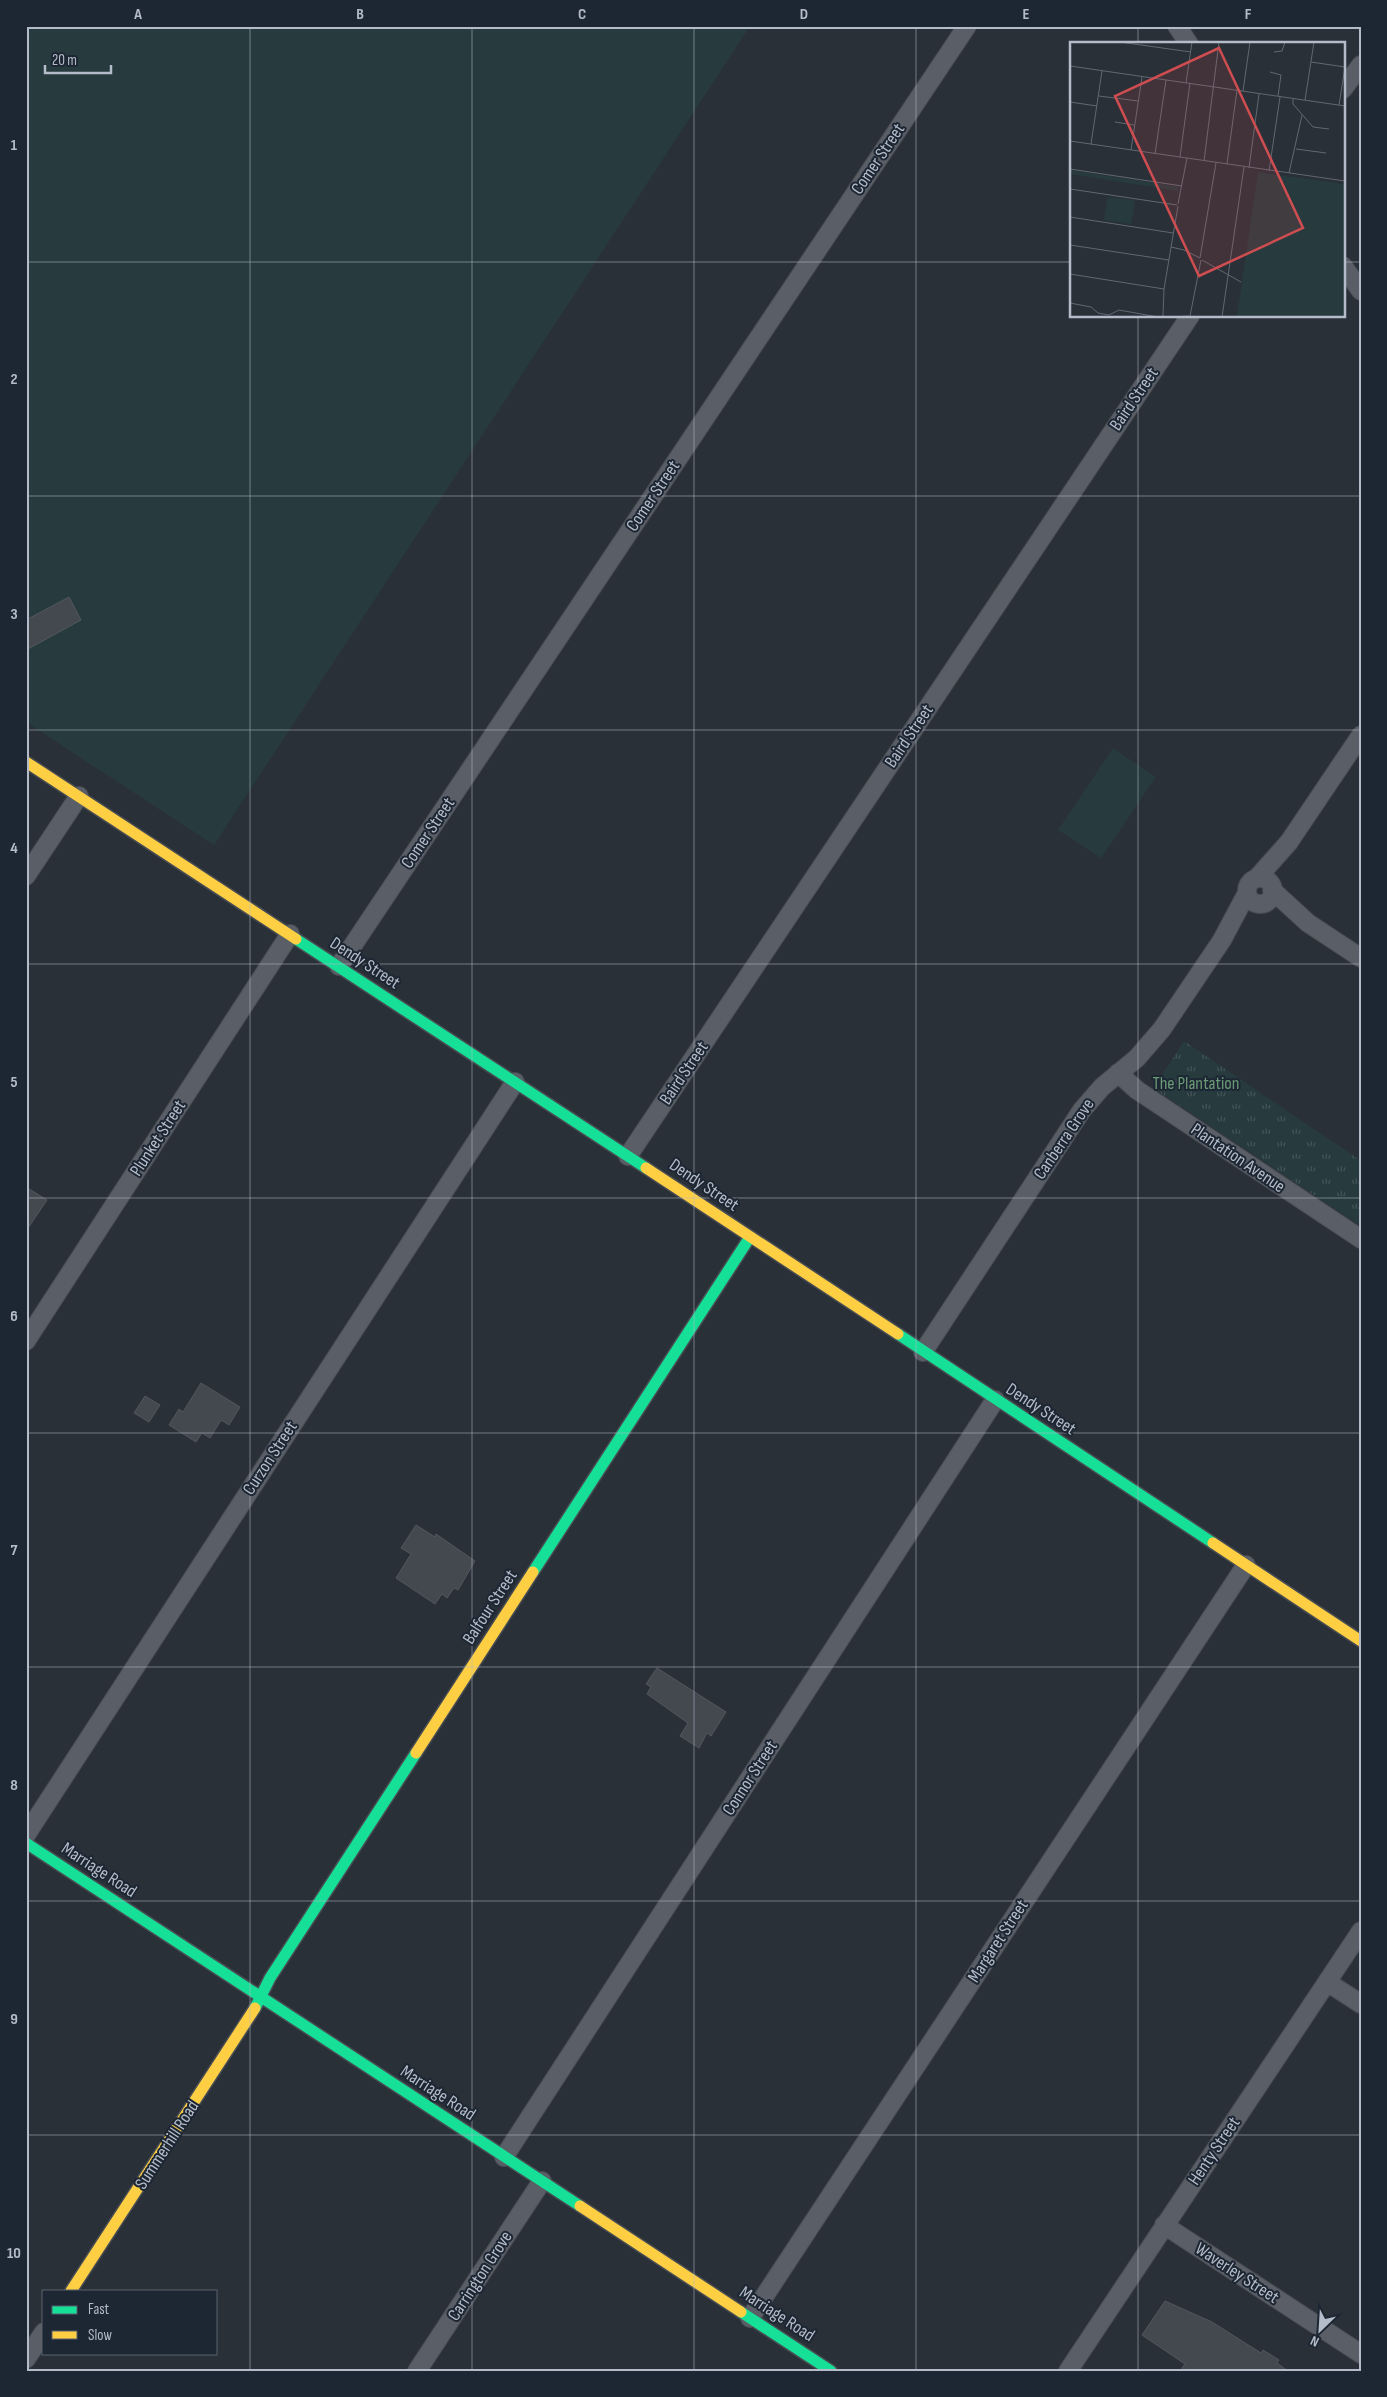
<svg xmlns="http://www.w3.org/2000/svg" width="1387" height="2397" font-family="'Sofia Sans Condensed',sans-serif">
	<style>
		.grass { fill: #273a3e }
		.park { fill: url(#park-tufts) }
		.building { fill: #444950; stroke: #52575f }
		.lines { fill: none; stroke-linecap: round; stroke-linejoin: round }
		.street-casing { stroke: #484c53; stroke-width: 20 }
		.fast-casing { stroke: #484c53; stroke-width: 14 }
		.slow-casing { stroke: #484c53; stroke-width: 14 }
		.street { stroke: #5a5e66; stroke-width: 18 }
		.fast { stroke: #16e098; stroke-width: 11 }
		.slow { stroke: #ffcf43; stroke-width: 11 }
		.grid { fill: none; stroke: #b4bcc9; stroke-width: 1; stroke-opacity: 0.55 }
		.labels { text-anchor: middle; dominant-baseline: central; stroke-width: 4; stroke-linejoin: round; paint-order: stroke }
		.street-label { font-size: 18px; fill: #b4bcc9; stroke: #1d2633 }
		.park-label { font-size: 18px; fill: #6b9a76; stroke: #1d2633 }
		.inset-road { fill: none; stroke: #616872; stroke-width: 1 }
		.view { fill: #ce4d50; fill-opacity: 0.15; stroke: #ce4d50; stroke-width: 2.5 }
		.inset-edge { fill: none; stroke: #b4bcc9; stroke-width: 2.5 }
		.neatline { fill: none; stroke: #b4bcc9; stroke-width: 2 }
		.grid-label { font-size: 16px; text-anchor: middle; font-weight: bold; fill: #b4bcc9 }
	</style>
	<defs>
		<pattern id="park-tufts" width="24" height="20" patternUnits="userSpaceOnUse" patternTransform="scale(1.25)"><rect width="24" height="20" fill="#273a3e"/><path d="M3 7l-1-3M5 7V3M7 7l1-3M15 17l-1-3M17 17v-4M19 17l1-3" fill="none" stroke="#445559"/></pattern>
	</defs>
	<rect width="100%" height="100%" fill="#2a3038"/>
	<path class="grass" d="M26 26H750L214 845 26 722Z
		M1113 748 1156 777 1101 858 1058 830Z"/>
	<path class="park" d="M1184 1041 1361 1161V1226L1159 1092 1155 1086Z"/>
	<path class="building" d="M69 597 81 620 26 650V620Z
		M26 1187 47 1200 26 1231Z
		M201 1383 240 1407 229 1425 221 1420 210 1438 202 1433 196 1442 169 1425 179 1409 183 1412Z
		M145 1396 160 1405 149 1422 134 1413Z
		M416 1525 435 1537 436 1534 475 1561 458 1590 454 1588 447 1598 442 1594 435 1604 396 1578 411 1554 401 1548Z
		M657 1668 726 1712 711 1736 707 1733 699 1748 680 1736 688 1723 647 1694 651 1687 646 1684Z
		M1165 2301 1212 2322 1261 2353 1263 2350 1279 2360 1277 2363 1288 2371H1180L1185 2364 1142 2335Z"/>
	<g class="lines">
		<defs>
			<path id="street" d="M1177 26 1189 44
				M1343 89 1361 65
				M1343 266 1361 291
				M26 876 79 796
				M1257 878 1289 842 1361 735
				M1247 891a13 13 0 1 1 26 0a13 13 0 1 1-26 0Z
				M1272 890 1308 923 1361 958
				M339 966 967 26
				M1118 1073 1137 1090 1361 1239
				M628 1156 1190 316
				M26 1341 290 934
				M923 1352 1082 1110 1102 1087 1137 1058 1162 1029 1222 940 1247 893
				M26 1835 515 1082
				M1327 1982 1361 2004
				M504 2157 995 1400
				M1164 2225 1361 2354
				M750 2318 1246 1565
				M26 2359 44 2332
				M417 2371 542 2181
				M1068 2371 1361 1931"/>
			<path id="fast" d="M296 939 646 1168
				M898 1334 1213 1543
				M533 1572 750 1237
				M26 1843 580 2206
				M255 2008 270 1978 416 1753
				M741 2312 831 2371"/>
			<path id="slow" d="M26 762 296 939
				M646 1168 898 1334
				M1213 1543 1361 1641
				M416 1753 533 1572
				M580 2206 741 2312
				M71 2291 255 2008"/>
		</defs>
		<use href="#street" class="street-casing"/>
		<use href="#fast" class="fast-casing"/>
		<use href="#slow" class="slow-casing"/>
		<use href="#street" class="street"/>
		<use href="#fast" class="fast"/>
		<use href="#slow" class="slow"/>
	</g>
	<path class="grid" d="M250 26V2371M472 26V2371M694 26V2371M916 26V2371M1138 26V44M26 262H1071M1343 262H1361M1138 316V2371M26 496H1361M26 730H1361M26 964H1361M26 1198H1361M26 1433H1361M26 1667H1361M26 1901H1361M26 2135H1361"/>
	<g class="labels">
		<g class="street-label">
			<text transform="translate(878 159) rotate(-56)">Comer Street</text>
			<text transform="translate(1134 399) rotate(-56)">Baird Street</text>
			<text transform="translate(653 496) rotate(-56)">Comer Street</text>
			<text transform="translate(909 736) rotate(-56)">Baird Street</text>
			<text transform="translate(428 833) rotate(-56)">Comer Street</text>
			<text transform="translate(365 963) rotate(33)">Dendy Street</text>
			<text transform="translate(684 1073) rotate(-56)">Baird Street</text>
			<text transform="translate(158 1138) rotate(-57)">Plunket Street</text>
			<text transform="translate(1064 1139) rotate(-56)">Canberra Grove</text>
			<text transform="translate(1238 1158) rotate(34)">Plantation Avenue</text>
			<text transform="translate(704 1185) rotate(34)">Dendy Street</text>
			<text transform="translate(1041 1409) rotate(33)">Dendy Street</text>
			<text transform="translate(270 1458) rotate(-57)">Curzon Street</text>
			<text transform="translate(490 1607) rotate(-57)">Balfour Street</text>
			<text transform="translate(750 1778) rotate(-57)">Connor Street</text>
			<text transform="translate(99 1870) rotate(33)">Marriage Road</text>
			<text transform="translate(998 1941) rotate(-57)">Margaret Street</text>
			<text transform="translate(438 2093) rotate(33)">Marriage Road</text>
			<text transform="translate(167 2145) rotate(-57)">Summerhill Road</text>
			<text transform="translate(1214 2151) rotate(-56)">Henty Street</text>
			<text transform="translate(1237 2273) rotate(33)">Waverley Street</text>
			<text transform="translate(480 2276) rotate(-57)">Carrington Grove</text>
			<text transform="translate(777 2314) rotate(33)">Marriage Road</text>
		</g>
		<g class="park-label">
			<text x="1196" y="1083">The Plantation</text>
		</g>
	</g>
	<g transform="translate(1070 42)">
		<rect width="275" height="275" fill="#2a3038"/>
		<path d="M188 130 275 142V275H167Z" fill="#273a3e"/>
		<path d="M0 128 109 145 108 149 0 132ZM38 155 65 158 61 182 34 178Z" fill="#273a3e"/>
		<path class="inset-road" d="M50 0 121 10M204 10 212 9 215 0M241 20 275 25M0 24 275 64M200 30 211 33 208 54M116 41 122 0M173 49 180 0M29 54 68 59M223 57V62L243 85 259 87M235 58 244 0M0 60 27 64M269 63 275 25M45 80 64 83M0 99 275 139M21 102 32 29M226 107 256 111M61 108 72 35M85 112 96 38M110 115 120 41M134 119 149 0M157 122 167 48M179 126 189 52M0 127 112 144M199 129 210 55M219 131 232 73M0 147 107 163M108 162 117 116M0 175 103 191M0 203 99 218M101 205 114 208 130 216M130 216 146 121M132 218 171 240M0 232 94 247M0 261 21 265 28 271 39 273 49 268 88 275M93 274 94 247 108 164M120 274 131 218M102 275 119 274M152 275 174 125"/>
		<path class="view" d="M149 6 233 186 129 234 45 54Z"/>
		<rect width="275" height="275" class="inset-edge"/>
	</g>
	<rect width="1387" height="2397" fill="none" stroke="#1d2633" stroke-width="55"/>
	<rect x="42" y="2290" width="175" height="65" fill="#1d2633" stroke="#59626f"/>
	<rect x="52" y="2306" width="25" height="8" fill="#16e098" stroke="#59626f"/>
	<text x="88" y="2314" font-size="15" fill="#b4bcc9">Fast</text>
	<rect x="52" y="2331" width="25" height="8" fill="#ffcf43" stroke="#59626f"/>
	<text x="88" y="2340" font-size="15" fill="#b4bcc9">Slow</text>
	<g transform="translate(1320 2330) rotate(205)" stroke="#1d2633" stroke-width="4" paint-order="stroke">
	<path d="M0-4L9 19L0 12L-9 19Z" fill="#b4bcc9"/>
	<text y="-8" font-size="14" font-weight="bold" text-anchor="middle" fill="#b4bcc9">N</text>
	</g>
	<path d="M45 65v8h66v-8" fill="none" stroke="#b4bcc9" stroke-width="2.5"/>
	<text x="52" y="65" font-size="15" fill="#b4bcc9" stroke="#1d2633" stroke-width="4" paint-order="stroke">20 m</text>
	<rect x="28" y="28" width="1332" height="2342" class="neatline"/>
	<g class="grid-label">
		<text x="138" y="19">A</text>
		<text x="360" y="19">B</text>
		<text x="582" y="19">C</text>
		<text x="804" y="19">D</text>
		<text x="1026" y="19">E</text>
		<text x="1248" y="19">F</text>
		<text x="14" y="150">1</text>
		<text x="14" y="384">2</text>
		<text x="14" y="619">3</text>
		<text x="14" y="853">4</text>
		<text x="14" y="1087">5</text>
		<text x="14" y="1321">6</text>
		<text x="14" y="1555">7</text>
		<text x="14" y="1790">8</text>
		<text x="14" y="2024">9</text>
		<text x="14" y="2258">10</text>
	</g>
</svg>
